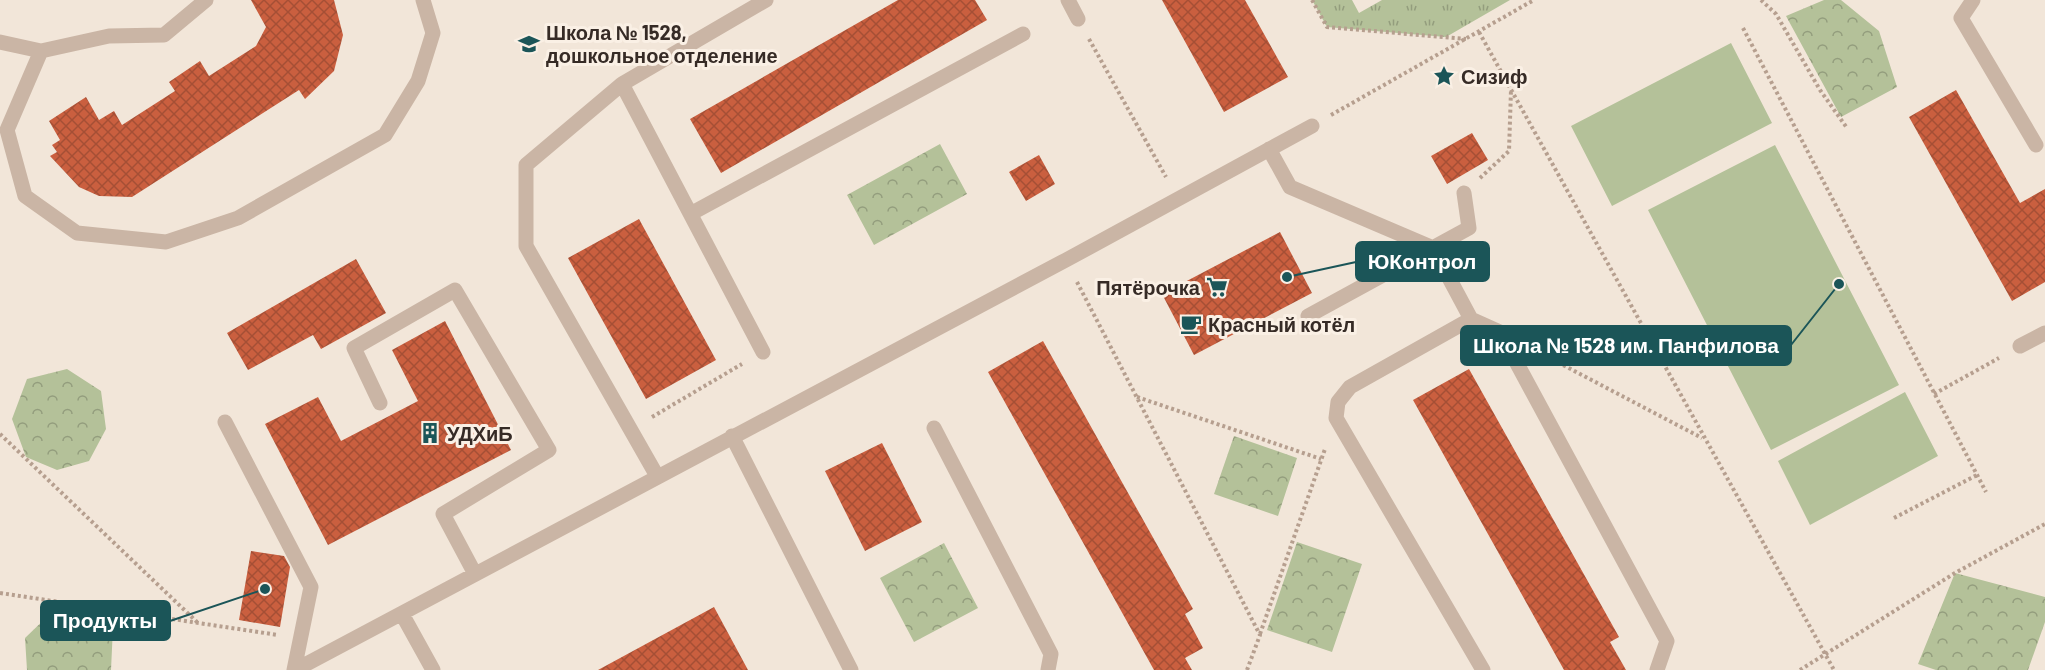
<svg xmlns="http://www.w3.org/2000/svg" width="2045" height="670" font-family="Barlow,sans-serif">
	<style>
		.grass { fill: url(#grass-tufts) }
		.park { fill: url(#park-crowns) }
		.garden { fill: #b4c199 }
		.building { fill: url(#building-cross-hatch) }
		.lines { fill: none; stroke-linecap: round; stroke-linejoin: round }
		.path { stroke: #b69f8f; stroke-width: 4; stroke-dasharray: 3 3; stroke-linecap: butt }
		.lane { stroke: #cab5a5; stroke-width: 15 }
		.labels { text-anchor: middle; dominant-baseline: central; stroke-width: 6; stroke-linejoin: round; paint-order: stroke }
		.poi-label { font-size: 20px; font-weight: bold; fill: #362b26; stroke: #faf0e5; text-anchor: start }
		.leader { fill: none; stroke: #1b5558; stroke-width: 2 }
		.callout-dot { fill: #1b5558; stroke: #faf0e5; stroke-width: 2 }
		.callout { fill: #1b5558; stroke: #1b5558; stroke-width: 2 }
		.callout-label { font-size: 21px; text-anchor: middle; font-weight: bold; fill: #fff }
	</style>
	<defs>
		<pattern id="grass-tufts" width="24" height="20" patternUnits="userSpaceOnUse" patternTransform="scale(1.5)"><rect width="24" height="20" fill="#b4c199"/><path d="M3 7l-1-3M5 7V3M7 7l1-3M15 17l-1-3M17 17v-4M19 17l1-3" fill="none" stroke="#939d7d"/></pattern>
		<pattern id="park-crowns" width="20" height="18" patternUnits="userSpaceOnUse" patternTransform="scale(1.5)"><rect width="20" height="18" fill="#b4c199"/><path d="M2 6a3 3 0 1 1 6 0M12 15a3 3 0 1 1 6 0" fill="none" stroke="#939d7d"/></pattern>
		<pattern id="building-cross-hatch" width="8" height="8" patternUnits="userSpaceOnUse" patternTransform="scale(1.5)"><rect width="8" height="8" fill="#ca5f3f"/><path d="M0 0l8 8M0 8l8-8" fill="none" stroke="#a54f35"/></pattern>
	</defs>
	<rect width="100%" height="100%" fill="#f2e6d9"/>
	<path class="grass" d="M1312 0H1352L1359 13 1382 0H1510L1446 37 1327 27Z"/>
	<path class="park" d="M1824 0H1841L1879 31 1897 87 1841 117 1786 16Z
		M940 144 967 194 874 245 847 195Z
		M67 369 101 391 106 429 89 461 57 470 26 457 12 419 27 379Z
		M1234 436 1297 458 1278 516 1214 494Z
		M1297 542 1362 564 1332 652 1267 630Z
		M944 543 978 608 914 642 880 578Z
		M1955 573 2045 597V622L2028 670H1936L1918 664Z
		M51 613 113 627 111 670H27L25 638Z"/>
	<path class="garden" d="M1731 43 1772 123 1612 206 1571 126Z
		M1775 145 1899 385 1771 450 1648 210Z
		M1905 392 1938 456 1810 525 1778 461Z"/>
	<path class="building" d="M251 0H334L343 35 334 71 305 99 299 90 132 197 99 196 79 187 50 156 57 152 52 145 60 140 49 121 86 97 99 120 114 111 122 125 175 91 169 82 200 61 209 76 256 46 266 27Z
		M898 0H975L987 20 721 173 690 119Z
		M1162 0H1245L1288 77 1224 112Z
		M1956 90 2020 203 2045 189V282L2012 301 1909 117Z
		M1472 133 1488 160 1447 184 1431 156Z
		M1039 155 1055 184 1026 201 1009 172Z
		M639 219 716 360 646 399 568 258Z
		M1280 232 1312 293 1194 355 1162 294Z
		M356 259 386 313 321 349 313 335 248 370 227 333Z
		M445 321 511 450 328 545 265 424 318 397 341 441 418 401 392 350Z
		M1043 341 1193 609 1185 614 1203 648 1185 658 1192 670H1154L988 372Z
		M1469 369 1619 637 1610 642 1626 670H1564L1413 400Z
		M882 443 922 522 865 551 825 471Z
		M251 551 284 556 290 567 280 627 239 620Z
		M714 607 748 670H598Z"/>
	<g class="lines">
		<path class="path" d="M1312 0 1327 27 1466 39
			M1761 0 1776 14 1820 90 1847 128
			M1743 28 1986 492
			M1479 32 1834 670
			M1089 39 1166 177
			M1331 115 1534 0
			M1480 178 1509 151 1511 90
			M1077 282 1260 635 1247 670
			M1542 354 1702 438
			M1934 394 1999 358
			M1137 397 1321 459
			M652 417 742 364
			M0 434 197 622
			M1894 518 1977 475
			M0 593 278 635
			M1260 634 1325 449
			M1800 670 1955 573 2045 524"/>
		<path class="lane" d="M206 0 164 35 109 36 41 51 7 130 25 196 77 233 166 242 238 218 385 135 418 81 433 33 423 0
			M1068 0 1078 19
			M1973 0 1961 18 2036 145
			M0 42 41 51
			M622 84 526 165V246L657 476
			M1269 149 1290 187 1433 248 1471 319 1500 332 1667 641 1657 670
			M692 213 1023 34
			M1308 316 1469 228 1464 193
			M1471 319 1350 387 1338 402 1336 418 1483 670
			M2020 346 2045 333
			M763 352 622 84 766 0
			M380 403 354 348 455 290 549 450 443 514 475 574
			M225 422 311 587 294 670
			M934 428 1051 654 1048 670
			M732 436 851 670
			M402 614 433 670
			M295 670 1066 260 1312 126"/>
	</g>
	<defs>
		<symbol id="school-bare" viewBox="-9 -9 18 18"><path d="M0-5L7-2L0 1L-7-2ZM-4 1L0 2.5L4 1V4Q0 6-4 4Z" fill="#1b5558" stroke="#faf0e5" stroke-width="2.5" paint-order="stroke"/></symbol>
		<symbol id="sight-bare" viewBox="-9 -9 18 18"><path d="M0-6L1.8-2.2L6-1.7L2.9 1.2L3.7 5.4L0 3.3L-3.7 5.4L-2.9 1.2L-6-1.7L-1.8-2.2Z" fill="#1b5558" stroke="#faf0e5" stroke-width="2.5" paint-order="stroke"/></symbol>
		<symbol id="supermarket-bare" viewBox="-9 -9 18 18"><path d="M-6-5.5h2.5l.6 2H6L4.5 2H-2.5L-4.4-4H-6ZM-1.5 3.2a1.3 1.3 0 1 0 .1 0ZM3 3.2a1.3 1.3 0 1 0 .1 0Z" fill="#1b5558" stroke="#faf0e5" stroke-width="2.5" paint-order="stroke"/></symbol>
		<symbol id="cafe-bare" viewBox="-9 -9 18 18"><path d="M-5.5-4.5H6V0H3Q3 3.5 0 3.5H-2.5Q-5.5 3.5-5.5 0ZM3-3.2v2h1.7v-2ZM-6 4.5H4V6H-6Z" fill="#1b5558" stroke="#faf0e5" stroke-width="2.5" paint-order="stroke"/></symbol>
		<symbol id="building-bare" viewBox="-9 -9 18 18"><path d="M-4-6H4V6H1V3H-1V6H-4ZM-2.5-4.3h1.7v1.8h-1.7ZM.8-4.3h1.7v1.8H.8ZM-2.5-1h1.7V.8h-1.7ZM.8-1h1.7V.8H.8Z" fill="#1b5558" stroke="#faf0e5" stroke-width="2.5" paint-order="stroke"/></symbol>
	</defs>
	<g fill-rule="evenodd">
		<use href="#school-bare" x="514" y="29" width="30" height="30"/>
		<use href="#sight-bare" x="1429" y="61" width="30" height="30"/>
		<use href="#supermarket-bare" x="1202" y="272" width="30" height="30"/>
		<use href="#cafe-bare" x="1176" y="309" width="30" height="30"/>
		<use href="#building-bare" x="415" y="418" width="30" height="30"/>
	</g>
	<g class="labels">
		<g class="poi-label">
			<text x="546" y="32">Школа № 1528,<tspan x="546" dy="23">дошкольное отделение</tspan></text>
			<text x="1461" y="76">Сизиф</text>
			<text x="1200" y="287" text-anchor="end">Пятёрочка</text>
			<text x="1208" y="324">Красный котёл</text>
			<text x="447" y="433">УДХиБ</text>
		</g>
	</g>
	<path class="leader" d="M1287 277L1356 262M1839 284L1791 345M265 589L170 621"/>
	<g class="callout-dot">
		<circle cx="1287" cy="277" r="6"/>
		<circle cx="1839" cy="284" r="6"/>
		<circle cx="265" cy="589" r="6"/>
	</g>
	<g class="callout">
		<rect x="1356" y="242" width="133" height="39" rx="6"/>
		<rect x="1461" y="326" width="330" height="39" rx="6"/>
		<rect x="41" y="601" width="129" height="39" rx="6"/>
	</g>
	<g class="callout-label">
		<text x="1422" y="269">ЮКонтрол</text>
		<text x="1626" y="353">Школа № 1528 им. Панфилова</text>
		<text x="105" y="628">Продукты</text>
	</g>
</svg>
